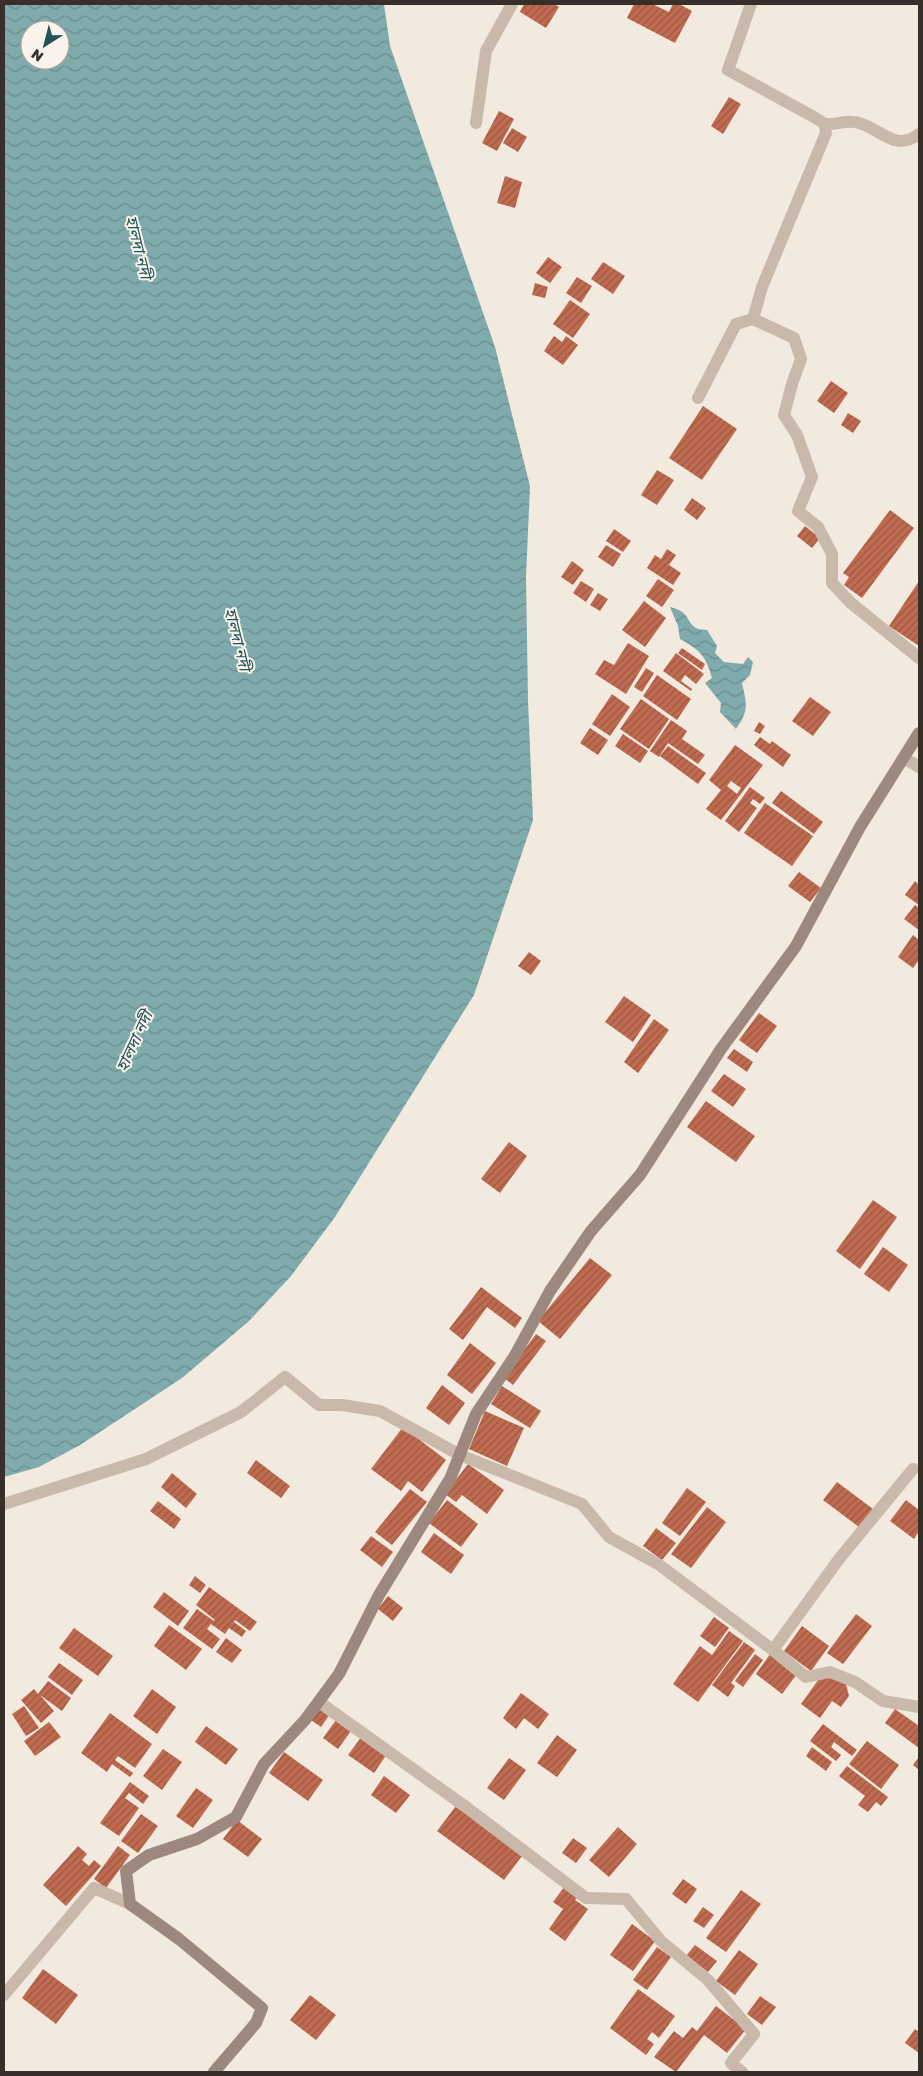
<svg xmlns="http://www.w3.org/2000/svg" width="923" height="2076" font-family="'Golos Text','Noto Sans Bengali',sans-serif">
	<style>
		.water { fill: url(#water-waves); fill-rule: evenodd }
		.building { fill: url(#building-hatch); fill-rule: evenodd }
		.lines { fill: none; stroke-linecap: round; stroke-linejoin: round }
		.street { stroke: #c9b9ab; stroke-width: 12 }
		.secondary { stroke: #9d887d; stroke-width: 12 }
		.labels { text-anchor: middle; dominant-baseline: central; stroke-width: 4; stroke-linejoin: round; paint-order: stroke }
		.water-label { font-size: 16px; font-style: italic; fill: #225357; stroke: #f9f3ec }
	</style>
	<defs>
		<pattern id="water-waves" width="16" height="10" patternUnits="userSpaceOnUse" patternTransform="scale(1.25)"><rect width="16" height="10" fill="#80abad"/><path d="M0 5q4-4 8 0t8 0" fill="none" stroke="#6a8c8d"/></pattern>
		<pattern id="building-hatch" width="6" height="6" patternUnits="userSpaceOnUse" patternTransform="scale(1.25)"><rect width="6" height="6" fill="#bf6b50"/><path d="M-1 1l2-2M0 6l6-6M5 7l2-2" fill="none" stroke="#9c5843"/></pattern>
	</defs>
	<rect width="100%" height="100%" fill="#f2e9df"/>
	<path class="water" d="M4 4H384L390 46 495 347 530 486 526 577 528 700 533 820 474 995 335 1217 291 1276 249 1321 182 1378 80 1445 39 1467 4 1477ZM30 30H60V60H30Z
		M670 607C673 608 678 609 681 611 692 619 688 630 707 630L717 646 715 653 724 662 743 664 748 657 753 662 750 675 742 683C747 705 749 710 736 729L720 712 721 703 705 683 712 678C706 656 700 650 680 639L678 626Z"/>
	<path class="building" d="M524 4H554L559 7 546 28 520 12Z
		M634 4H652L669 12 673 4H679L692 11 675 43 627 18Z
		M729 97 741 104 723 134 711 126Z
		M499 111 514 119 497 151 482 143Z
		M512 128 527 137 518 152 503 143Z
		M505 176 522 182 515 208 497 203Z
		M548 257 562 267 550 283 536 273Z
		M603 262 625 276 613 294 591 279Z
		M577 277 592 286 581 303 566 293Z
		M535 283 548 287 545 298 532 295Z
		M570 300 590 314 573 338 553 324Z
		M554 336 562 342 566 336 578 345 563 365 544 351Z
		M831 381 848 393 834 413 817 401Z
		M703 406 737 429 702 480 669 458Z
		M848 413 861 421 853 433 841 425Z
		M657 470 674 480 657 505 641 495Z
		M692 498 706 508 697 520 684 510Z
		M890 510 914 528 862 598 844 585 849 577 843 573Z
		M805 526 820 538 812 548 797 536Z
		M614 529 631 541 623 552 606 541Z
		M606 545 621 554 613 567 598 557Z
		M667 549 676 555 669 565 681 573 673 585 647 568 655 555 661 559Z
		M572 561 584 570 573 585 561 577Z
		M658 579 674 590 662 607 646 596Z
		M581 581 594 589 586 602 573 593Z
		M919 581V646L889 626Z
		M598 593 608 599 600 611 590 605Z
		M644 601 666 618 645 647 622 630Z
		M628 643 649 656 626 694 595 674 604 660 614 665Z
		M682 648 705 664 702 670 678 653Z
		M676 653 704 674 696 684 685 675 681 681 692 689 691 691 663 671Z
		M646 668 654 673 642 692 634 687Z
		M657 675 691 699 677 720 643 696Z
		M612 694 630 707 610 736 592 724Z
		M810 697 831 712 813 736 792 721Z
		M641 699 669 719 649 749 620 729Z
		M671 720 687 731 682 739 705 755 698 764 668 743 659 757 650 751Z
		M759 722 765 726 760 734 754 731Z
		M590 728 608 740 598 755 580 743Z
		M623 734 648 751 640 763 615 746Z
		M760 737 770 744 772 741 791 755 783 767 754 745Z
		M735 745 763 765 721 820 706 809 721 790 709 780ZM731 781 741 788 737 794 727 786Z
		M668 746 706 773 698 784 660 756Z
		M750 787 765 798 760 804 753 799 750 803 757 808 739 832 725 821Z
		M781 791 823 822 814 834 772 803Z
		M765 803 813 836 792 866 744 833Z
		M799 872 821 888 810 902 788 886Z
		M915 881 919 885V905L905 895Z
		M915 905 919 908V930L904 919Z
		M913 935 919 940V960L913 968 898 957Z
		M529 952 541 961 531 975 518 966Z
		M624 996 651 1015 633 1042 605 1022Z
		M759 1013 777 1026 757 1053 739 1040Z
		M654 1019 669 1030 638 1073 624 1062Z
		M734 1049 753 1062 747 1072 727 1058Z
		M724 1074 746 1089 733 1107 711 1091Z
		M706 1101 755 1136 736 1162 687 1127Z
		M509 1142 527 1156 500 1193 481 1179Z
		M873 1200 897 1217 860 1269 836 1251Z
		M883 1247 908 1265 889 1292 864 1274Z
		M590 1258 612 1275 560 1339 538 1321Z
		M481 1287 522 1318 515 1328 487 1307 463 1340 449 1329Z
		M536 1334 546 1341 513 1385 504 1378Z
		M470 1343 496 1363 472 1394 447 1375Z
		M442 1385 465 1403 449 1425 426 1408Z
		M502 1386 541 1411 530 1428 491 1404Z
		M485 1411 524 1428 507 1466 469 1449Z
		M403 1427 446 1460 422 1492 408 1481 401 1491 371 1469Z
		M256 1460 290 1486 281 1498 247 1473Z
		M468 1464 504 1490 487 1514 462 1495 456 1502 445 1494Z
		M172 1473 197 1494 186 1508 161 1487Z
		M837 1482 873 1509 859 1527 823 1500Z
		M687 1488 706 1502 680 1536 662 1523Z
		M410 1489 427 1502 392 1545 375 1532Z
		M447 1500 478 1524 461 1547 429 1523Z
		M906 1500 919 1510V1531L914 1539 890 1521Z
		M158 1501 181 1519 174 1529 150 1511Z
		M707 1507 726 1522 691 1568 671 1554Z
		M656 1528 676 1543 662 1560 643 1546Z
		M434 1533 464 1555 451 1574 421 1552Z
		M371 1536 393 1552 382 1567 360 1550Z
		M195 1576 206 1585 200 1593 189 1585Z
		M209 1587 257 1622 250 1631 235 1620 234 1622 246 1631 242 1637 229 1628 225 1634 211 1624 207 1629 220 1639 212 1649 183 1628 197 1609 214 1621 215 1620 196 1605Z
		M164 1592 189 1611 178 1626 153 1607Z
		M388 1596 403 1608 393 1621 378 1609Z
		M856 1614 872 1626 843 1664 827 1653Z
		M714 1617 729 1628 715 1647 700 1636Z
		M169 1625 202 1649 186 1670 154 1646Z
		M802 1626 829 1646 811 1671 784 1651Z
		M74 1628 113 1656 98 1676 59 1648Z
		M729 1631 743 1641 698 1702 673 1684 700 1646 712 1655Z
		M226 1638 242 1650 232 1663 216 1652Z
		M744 1642 755 1650 731 1683 735 1686 728 1697 712 1685Z
		M755 1654 763 1660 743 1687 735 1681Z
		M770 1654 797 1674 782 1694 756 1674Z
		M59 1663 83 1680 72 1695 48 1677Z
		M821 1676 845 1680 849 1696 841 1707 832 1701 820 1718 801 1704Z
		M48 1681 71 1698 62 1711 40 1695 54 1711 41 1723 21 1700 34 1689 38 1694Z
		M152 1689 176 1707 157 1734 133 1716Z
		M521 1693 549 1714 538 1729 524 1718 516 1729 503 1718Z
		M24 1706 39 1728 26 1736 12 1714Z
		M320 1706 330 1714 321 1727 311 1720Z
		M895 1709 919 1726V1748L885 1723Z
		M110 1713 152 1744 135 1768 118 1756 115 1760 133 1773 130 1777 112 1764 107 1772 81 1753Z
		M336 1720 351 1731 338 1749 323 1738Z
		M49 1722 61 1737 35 1756 24 1741Z
		M823 1724 857 1750 852 1756 834 1742 831 1747 841 1755 836 1761 810 1741Z
		M206 1726 238 1749 226 1765 195 1742Z
		M557 1735 577 1750 557 1777 537 1763Z
		M362 1736 387 1754 374 1773 348 1755Z
		M867 1741 899 1765 881 1789 849 1764Z
		M812 1747 832 1762 826 1771 806 1756Z
		M163 1749 182 1762 162 1790 143 1776Z
		M284 1752 323 1780 308 1801 269 1773Z
		M919 1757V1770L913 1765Z
		M509 1758 526 1770 504 1800 487 1788Z
		M847 1766 888 1797 881 1806 876 1802 868 1812 858 1805 865 1796 839 1776Z
		M384 1776 410 1795 396 1813 371 1795Z
		M130 1782 149 1796 143 1804 129 1793 125 1798 139 1808 119 1836 100 1823Z
		M196 1788 213 1800 193 1828 176 1816Z
		M456 1806 522 1856 504 1880 437 1831Z
		M141 1814 158 1826 138 1853 121 1841Z
		M237 1820 262 1839 248 1857 223 1839Z
		M618 1827 637 1844 609 1877 589 1860Z
		M573 1838 587 1848 576 1863 562 1853Z
		M78 1846 87 1854 82 1860 89 1866 94 1860 101 1866 66 1906 43 1885Z
		M118 1846 130 1855 106 1888 94 1879Z
		M683 1879 697 1889 686 1904 672 1894Z
		M565 1886 578 1896 575 1900 588 1909 565 1941 549 1929 563 1909 553 1902Z
		M741 1890 761 1904 726 1952 706 1938Z
		M703 1907 714 1915 704 1928 693 1921Z
		M632 1924 655 1941 633 1971 610 1955Z
		M695 1945 717 1961 708 1972 686 1956Z
		M657 1947 671 1957 647 1990 633 1980Z
		M739 1950 758 1964 735 1995 716 1981Z
		M43 1969 78 1995 56 2024 22 1998Z
		M638 1989 675 2016 659 2038 652 2032 647 2039 654 2044 646 2055 610 2028Z
		M310 1995 336 2015 316 2040 290 2020Z
		M760 1996 776 2007 762 2025 747 2014Z
		M716 2006 746 2029 727 2053 704 2035 676 2072 654 2057 674 2031 683 2038 692 2027 697 2031Z
		M915 2029 919 2032V2053L905 2043Z"/>
	<g class="lines">
		<path class="street" d="M751 4 728 70 814 117 825 124 826 133 762 287 753 319
			M476 123 486 51 512 4
			M825 124C837 125 848 119 859 123 883 130 895 152 919 134
			M698 398 736 324 753 319 794 338 801 359 792 384 784 415 797 435 812 477 798 511 818 527 832 554V583L851 603 919 658
			M904 758 919 767
			M4 1504 146 1459 241 1412 285 1377 319 1405H342L380 1411 460 1455 582 1504 609 1537 658 1564 773 1650 839 1559 913 1469
			M773 1650 806 1677 830 1672 855 1682 883 1701 919 1707
			M319 1702 466 1807 586 1898 626 1899 661 1941 708 1980 754 2034 731 2063 742 2072
			M4 1995 94 1888 130 1904"/>
		<path class="secondary" d="M214 2072 256 2023 262 2008 179 1939 130 1904 126 1871 149 1855 197 1839 236 1817 264 1764 305 1720 339 1674 379 1595 450 1479 476 1414 514 1357 550 1291 591 1231 640 1175 721 1049 796 946 860 827 919 733"/>
	</g>
	<g class="labels">
		<g class="water-label">
			<text transform="translate(139 247) rotate(76)">হালদা নদী</text>
			<text transform="translate(238 639) rotate(76)">হালদা নদী</text>
			<text transform="translate(134 1041) rotate(-65)">হালদা নদী</text>
		</g>
	</g>
	<rect width="923" height="2076" fill="none" stroke="#382e2a" stroke-width="10"/>
	<g transform="translate(45 45) rotate(216)"><circle r="24" fill="#f9f3ec" stroke="#aca49e"/>
	<path d="M0-4L9 19L0 12L-9 19Z" fill="#225357"/>
	<text y="-8" font-size="14" font-weight="bold" text-anchor="middle" fill="#382e2a">N</text>
	</g>
</svg>
